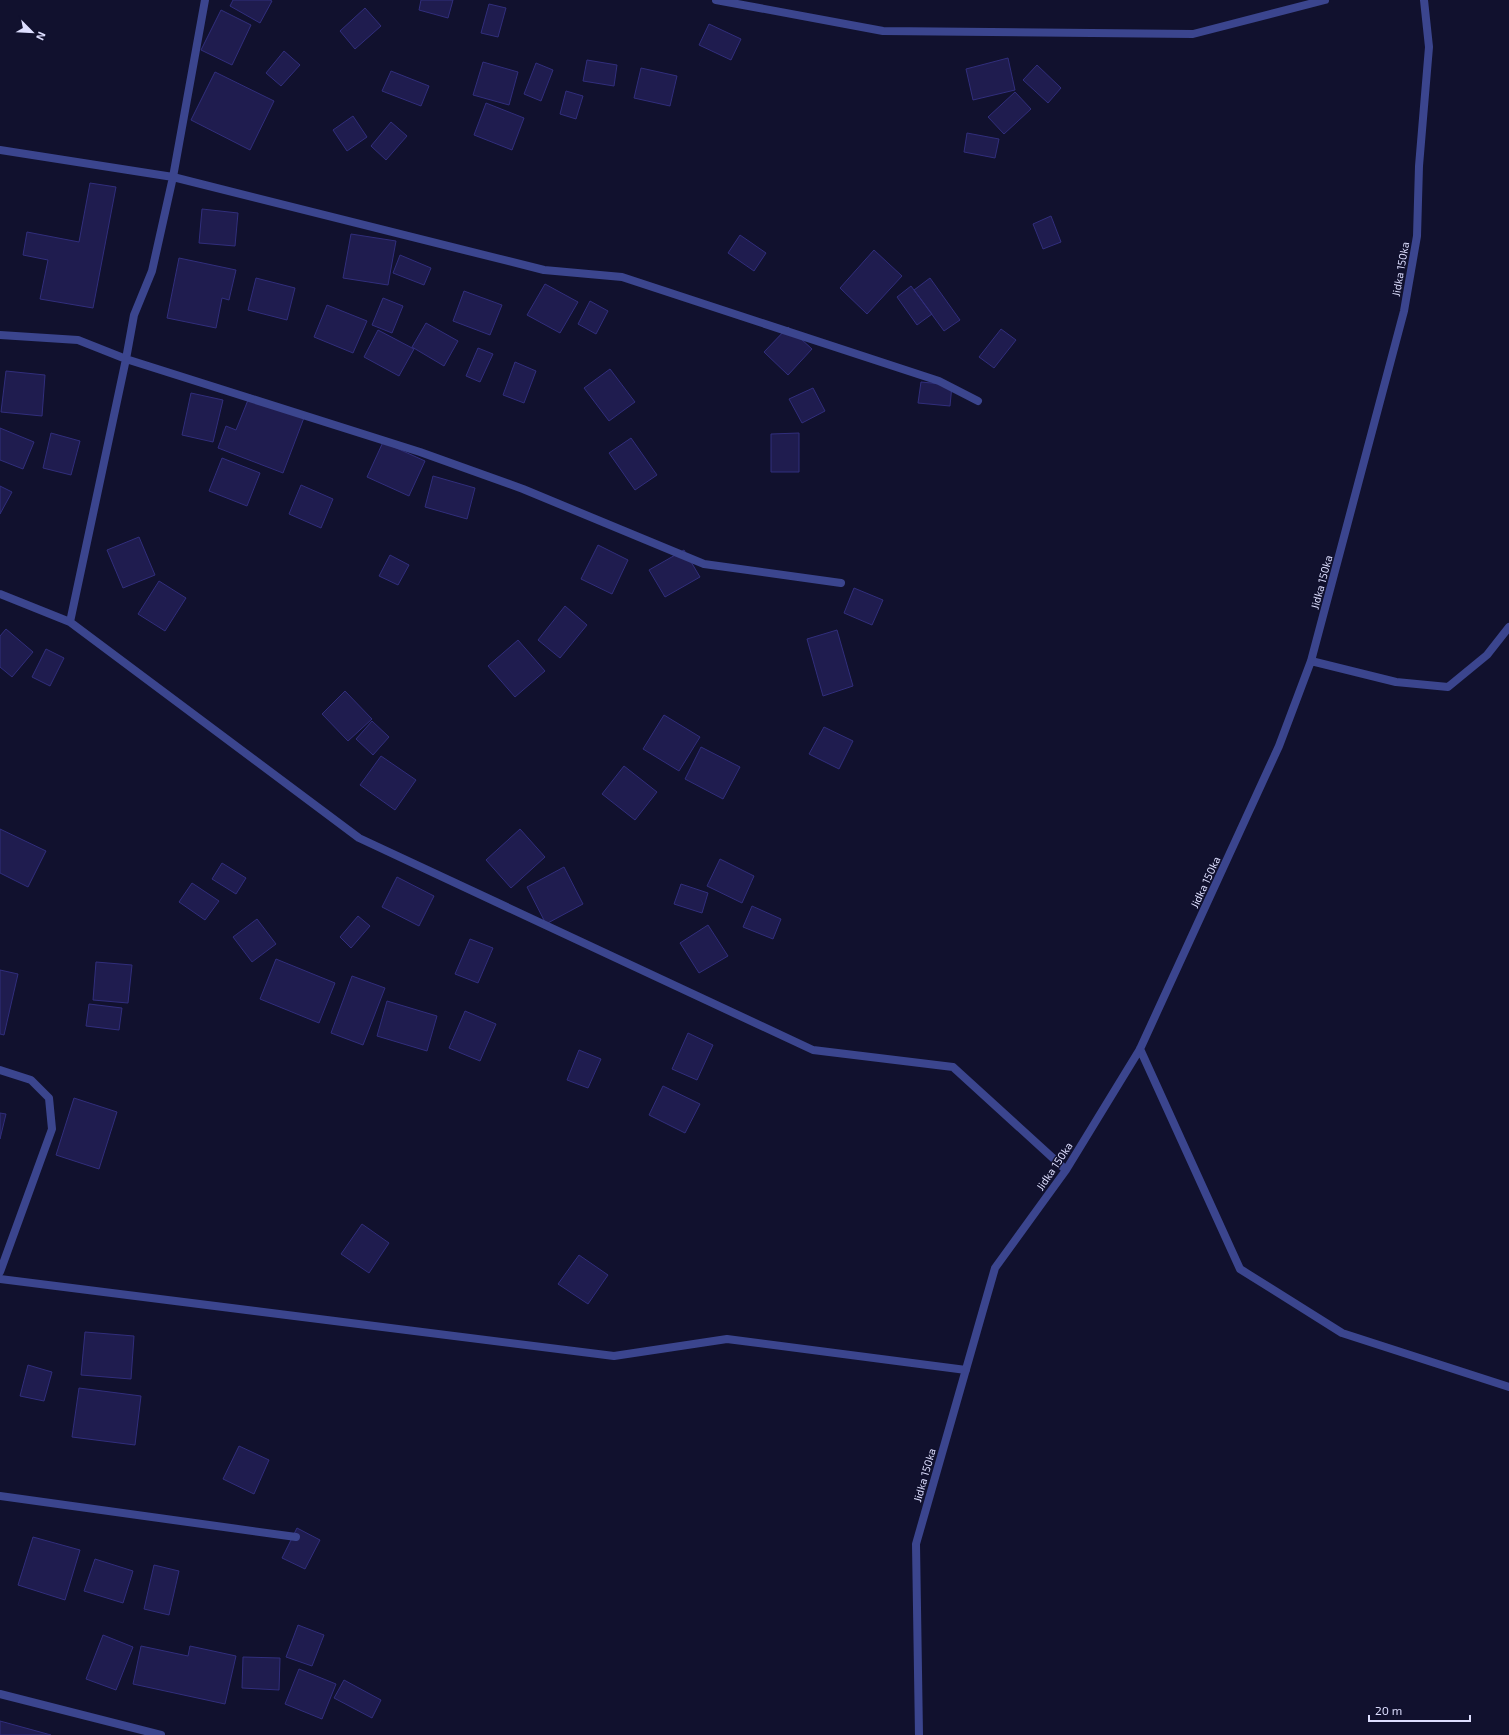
<svg xmlns="http://www.w3.org/2000/svg" width="1509" height="1735" font-family="'Exo 2',sans-serif">
	<style>
		.building { fill: #1f1c4f; stroke: #312e7c }
		.lines { fill: none; stroke-linecap: round; stroke-linejoin: round }
		.minor { stroke: #3b458e; stroke-width: 8 }
		.tertiary { stroke: #3b458e; stroke-width: 8 }
		.labels { text-anchor: middle; dominant-baseline: central; stroke-width: 3; stroke-linejoin: round; paint-order: stroke }
		.street-label { font-size: 11px; fill: #dedfff; stroke: #11112e }
	</style>
	<rect width="100%" height="100%" fill="#11112e"/>
	<path class="building" d="M233 0H270L272 1 260 23 230 6Z
		M421 0H453L448 18 419 10Z
		M489 4 506 8 498 37 481 33Z
		M365 8 381 26 355 49 340 31Z
		M221 10 251 25 232 65 201 50Z
		M709 24 741 39 731 60 699 45Z
		M284 51 300 65 281 86 266 73Z
		M1008 58 1015 90 973 100 966 69Z
		M587 60 617 65 614 86 583 81Z
		M483 62 518 72 509 105 473 95Z
		M536 63 553 70 541 101 524 94Z
		M1037 65 1061 88 1048 103 1023 80Z
		M641 68 677 76 670 106 634 98Z
		M391 71 429 86 421 106 382 91Z
		M215 72 274 101 250 150 191 120Z
		M566 91 583 96 576 119 560 114Z
		M1015 92 1031 109 1004 134 988 117Z
		M486 103 524 118 512 150 474 135Z
		M353 116 367 137 347 151 333 130Z
		M391 122 407 136 386 160 371 146Z
		M967 133 999 139 995 158 964 152Z
		M90 183 116 187 93 308 40 299 48 260 23 255 27 232 79 242Z
		M202 209 238 213 235 246 199 243Z
		M1051 216 1061 242 1043 249 1033 224Z
		M351 234 396 241 388 285 343 278Z
		M740 235 766 253 754 271 728 253Z
		M874 250 902 276 867 314 840 288Z
		M400 255 431 268 424 285 393 273Z
		M179 258 236 270 229 300 222 298 216 328 167 318Z
		M256 278 295 288 287 320 248 310Z
		M930 278 960 320 944 331 914 290Z
		M545 284 578 302 560 333 527 315Z
		M911 286 932 314 917 325 897 297Z
		M464 291 502 305 490 335 453 321Z
		M383 298 403 306 392 333 372 325Z
		M590 301 608 311 596 334 578 324Z
		M327 305 367 321 353 353 314 337Z
		M426 323 458 341 444 366 412 347Z
		M788 327 812 349 788 375 764 352Z
		M1001 329 1016 340 994 368 979 357Z
		M378 330 414 349 399 376 364 357Z
		M478 348 493 354 480 382 466 376Z
		M515 362 536 371 524 403 503 395Z
		M610 369 635 402 609 421 584 388Z
		M6 371 45 375 42 416 1 412Z
		M921 382 952 385 950 406 918 403Z
		M813 388 825 411 802 423 789 399Z
		M191 393 223 400 213 442 182 435Z
		M250 395 305 415 283 473 218 448 226 426 236 430Z
		M0 428 34 442 23 469 0 460Z
		M51 433 80 441 71 475 43 468Z
		M799 433V472H771V434Z
		M631 438 657 475 635 490 609 453Z
		M383 442 425 461 409 496 367 477Z
		M222 458 260 473 247 506 209 491Z
		M433 476 475 488 467 519 425 507Z
		M301 485 333 499 321 528 289 514Z
		M0 486 12 492 0 514Z
		M139 537 155 575 123 588 107 550Z
		M598 545 628 560 612 594 581 579Z
		M684 550 700 577 665 597 649 570Z
		M390 555 409 565 398 585 379 576Z
		M159 581 186 598 165 631 138 614Z
		M854 588 883 600 872 625 844 613Z
		M565 606 587 625 560 658 538 640Z
		M6 629 33 652 12 677 0 667V636Z
		M837 630 853 686 823 696 807 639Z
		M518 640 545 671 515 697 488 666Z
		M46 649 64 658 50 686 32 677Z
		M345 691 372 719 348 741 322 714Z
		M664 715 700 737 679 771 643 749Z
		M372 721 389 737 373 755 356 739Z
		M824 727 853 741 839 769 809 754Z
		M701 747 740 767 723 799 685 779Z
		M381 756 416 780 395 810 360 785Z
		M624 766 657 792 635 820 602 794Z
		M0 829 46 851 28 887 0 873Z
		M520 829 545 857 511 888 486 860Z
		M720 859 754 876 742 903 707 886Z
		M222 863 246 878 236 894 212 879Z
		M564 867 583 904 546 924 527 887Z
		M397 877 434 896 419 926 382 907Z
		M192 883 219 901 205 920 179 902Z
		M681 884 708 893 702 913 674 904Z
		M752 906 781 919 773 939 743 927Z
		M358 916 370 926 351 948 340 937Z
		M257 919 276 944 252 962 233 937Z
		M708 925 728 956 699 973 680 943Z
		M470 939 493 948 478 983 455 974Z
		M276 959 335 983 319 1023 260 999Z
		M96 962 132 965 128 1003 93 1000Z
		M0 970 18 974 4 1035 0 1034Z
		M352 976 385 988 363 1045 331 1033Z
		M387 1001 437 1016 427 1051 377 1036Z
		M89 1004 122 1008 119 1030 86 1026Z
		M465 1011 496 1024 480 1061 449 1048Z
		M688 1033 713 1045 697 1080 672 1069Z
		M579 1050 601 1059 588 1088 567 1080Z
		M663 1086 700 1104 685 1133 649 1115Z
		M74 1098 117 1112 99 1169 56 1155Z
		M0 1113 6 1114 0 1139Z
		M362 1224 389 1243 369 1273 341 1254Z
		M579 1255 608 1275 588 1304 558 1284Z
		M85 1332 134 1336 131 1379 81 1375Z
		M28 1365 52 1372 44 1401 20 1396Z
		M79 1388 141 1396 135 1445 72 1437Z
		M239 1446 269 1460 254 1494 223 1479Z
		M297 1528 320 1540 305 1569 282 1558Z
		M33 1537 80 1550 65 1600 18 1585Z
		M95 1559 133 1571 123 1603 84 1591Z
		M154 1565 179 1571 169 1615 144 1609Z
		M298 1625 324 1635 312 1666 286 1657Z
		M103 1635 133 1647 116 1690 86 1679Z
		M141 1646 188 1656 190 1646 236 1656 225 1704 133 1684Z
		M243 1657 280 1658 279 1690 242 1688Z
		M299 1669 336 1684 322 1719 285 1704Z
		M344 1680 381 1700 372 1718 334 1698Z
		M0 1721 51 1735H0Z"/>
	<g class="lines">
		<path class="minor" d="M0 150 173 177 544 270 622 277 939 381 978 401
			M0 335 78 340 126 359 134 315 152 271 173 177 205 0
			M0 594 70 622 359 838 813 1050 953 1067 1066 1170
			M70 622 126 359 420 452 523 489 704 564 841 583
			M1311 661 1396 682 1448 687 1487 655 1509 627
			M1140 1049 1240 1269 1342 1333 1509 1387
			M0 1070 31 1080 49 1098 52 1129 0 1272
			M0 1279 614 1356 727 1339 966 1370
			M0 1496 296 1537
			M0 1694 161 1735
			M919 1735 916 1544 995 1268 1066 1170 1140 1049 1279 746 1311 661 1404 311 1417 236 1419 166 1429 47 1424 0"/>
		<path class="tertiary" d="M716 0 883 31 1193 34 1325 0"/>
	</g>
	<g class="labels">
		<g class="street-label">
			<text transform="translate(1400 269) rotate(-80)">Jidka 150ka</text>
			<text transform="translate(1321 582) rotate(-75)">Jidka 150ka</text>
			<text transform="translate(1205 882) rotate(-65)">Jidka 150ka</text>
			<text transform="translate(1054 1166) rotate(-56)">Jidka 150ka</text>
			<text transform="translate(924 1475) rotate(-74)">Jidka 150ka</text>
		</g>
	</g>
	<g transform="translate(32 32) rotate(114)" stroke="#11112e" stroke-width="3" paint-order="stroke">
	<path d="M0-3L7 15L0 10L-7 15Z" fill="#dedfff"/>
	<text y="-6" font-size="11" font-weight="bold" text-anchor="middle" fill="#dedfff">N</text>
	</g>
	<path d="M1369 1715v6h101v-6" fill="none" stroke="#dedfff" stroke-width="2"/>
	<text x="1375" y="1715" font-size="12" fill="#dedfff" stroke="#11112e" stroke-width="3" paint-order="stroke">20 m</text>
</svg>
